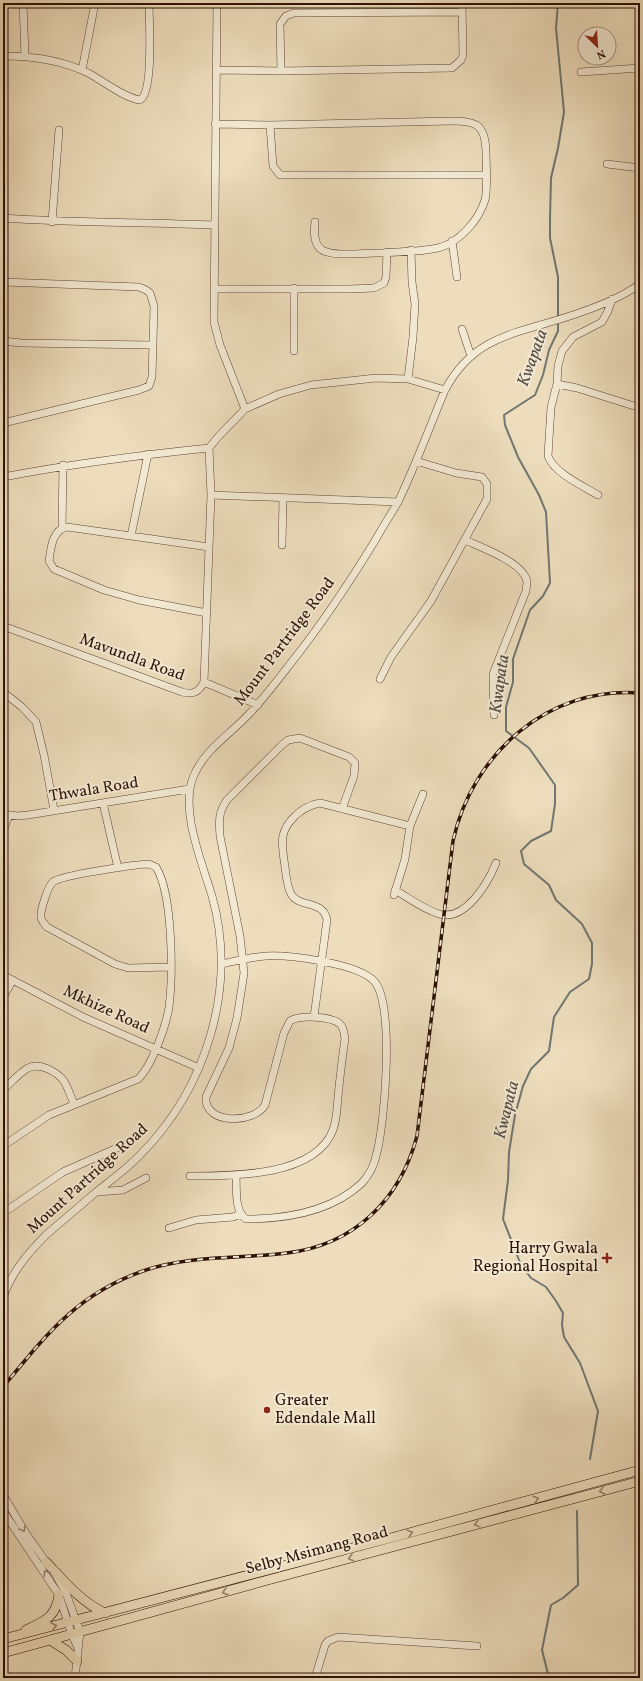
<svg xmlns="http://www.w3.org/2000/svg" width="643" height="1681" font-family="Vollkorn,serif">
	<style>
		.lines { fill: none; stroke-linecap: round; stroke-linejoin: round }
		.stream { stroke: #707672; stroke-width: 2 }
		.minor-casing { stroke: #5d4434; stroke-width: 8 }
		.major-casing { stroke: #2d1107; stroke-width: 10 }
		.minor { stroke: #f3e9d3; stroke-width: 7 }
		.major { stroke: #edddbc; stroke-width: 9 }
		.rail-casing { stroke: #2d1107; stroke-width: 3.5 }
		.rail { stroke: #f3e9d3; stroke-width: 2; stroke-dasharray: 6; stroke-linecap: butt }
		.oneway { stroke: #97816b }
		.oneway2 { stroke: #9a8877 }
		.poi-dot { fill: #8f2418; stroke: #f3e9d3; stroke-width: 1.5 }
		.labels { text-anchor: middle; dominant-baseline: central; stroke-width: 4; stroke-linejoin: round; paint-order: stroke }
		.street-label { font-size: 16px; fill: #2d1107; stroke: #f3e9d3 }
		.poi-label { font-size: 16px; fill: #2d1107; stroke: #f3e9d3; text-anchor: end }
		.water-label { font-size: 17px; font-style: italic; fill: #544c46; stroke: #f3e9d3 }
	</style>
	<rect width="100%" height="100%" fill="#edddbc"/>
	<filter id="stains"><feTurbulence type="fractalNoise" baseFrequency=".005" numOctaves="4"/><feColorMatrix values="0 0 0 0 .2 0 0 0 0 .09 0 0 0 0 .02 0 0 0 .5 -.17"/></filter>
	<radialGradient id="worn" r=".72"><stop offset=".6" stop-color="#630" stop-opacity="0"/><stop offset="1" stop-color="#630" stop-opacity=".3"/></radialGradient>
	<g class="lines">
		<path class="stream" d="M558 317V277L550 238V219L551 178 558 148 564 112 556 28 558 3
			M558 322V331L549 350 543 375 535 395 504 415 505 425 518 457 539 495 546 512 550 583 543 596 530 610 513 659V682L506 707V731L529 748 555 785V804L551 831 531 841 521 851 524 864 549 885 556 900 582 924 592 943V964L589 979 570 992 554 1017 549 1051 531 1069 523 1086 515 1115 509 1152 508 1180 503 1219 521 1265 531 1278 546 1287 556 1301 563 1313 562 1325 564 1337 580 1363 598 1411 590 1459
			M549 1678 542 1650 551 1605 563 1598 578 1585 577 1511"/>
		<defs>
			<path id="minor" d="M23 3 25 56
				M217 3 214 322 220 345 245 409
				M3 56C33 56 63 60 90 74 104 82 125 98 140 100 154 93 149 20 149 3
				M82 70 95 3
				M217 70 281 71 452 68 461 60 463 55 462 3
				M281 71 280 24 286 16 294 13 462 12
				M581 72 640 68
				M215 124 270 125 452 121C476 121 485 124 486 151 486 163 488 188 485 200 479 220 459 243 438 248 418 252 396 252 377 253 363 253 334 257 322 250 313 244 314 231 315 222
				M270 125 273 166 280 175H485
				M607 164 640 168
				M3 218C74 223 144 222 215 225
				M52 222 59 130
				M452 241 457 277
				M3 282 139 287 146 290 150 293 154 306 152 377 149 386 139 390 3 423
				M214 289H349L374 288 384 283 386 277 387 252
				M462 329 471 356
				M3 341 21 343 152 345
				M294 351V288
				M408 379 413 337 415 304 412 282 411 250
				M557 384 577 388 634 406
				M3 477C72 464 140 455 209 448
				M211 495 398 502
				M598 495C583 486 554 473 548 456L551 407 557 384 558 366 562 351 573 337 602 322 608 311 612 299
				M62 528 63 465
				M131 536 148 454
				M465 540C480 547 525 563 527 582 527 585 526 589 526 591L493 674 494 715
				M282 545 283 498
				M207 613 139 600 104 590 54 569 49 561C51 548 52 530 67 527L209 547
				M3 626 182 692C193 695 199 692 204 682L211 495 209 448 218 437 245 409 279 394 311 385 376 378 408 379 445 390
				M380 679 391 657 431 601 487 499V484L482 477 456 473 416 461
				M204 682 258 705
				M3 692 22 707 36 722 44 755 54 810
				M103 803 118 868
				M3 814 17 816 28 815 189 789
				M3 831 9 815
				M395 890C409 898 423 909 439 914 465 922 488 883 496 863
				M394 895 405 859 410 826 423 794
				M221 964C236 961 251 957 266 956 290 955 357 963 374 981 395 1003 385 1126 376 1156 374 1166 369 1175 362 1183 331 1212 287 1219 246 1219 234 1211 237 1189 236 1176
				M3 975 83 1017 199 1068
				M3 997 13 980
				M314 1017 327 920C324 900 299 908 291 894 287 886 286 876 285 867 282 845 278 832 295 816 302 809 310 805 320 803L410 826
				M3 1090C11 1083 19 1073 28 1068 40 1062 57 1072 64 1081 68 1088 71 1097 74 1104
				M3 1146 49 1115 138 1079C152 1066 166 1026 169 1007 173 975 173 894 156 867 153 866 151 864 147 864 134 865 61 875 53 882 48 886 40 911 41 917 41 921 45 924 47 927L115 964 128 968 171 967
				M190 1176C232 1176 315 1177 333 1130 337 1119 337 1107 338 1097 340 1077 342 1058 345 1039 344 1033 344 1028 340 1024 331 1016 300 1015 290 1021L284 1033 265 1105C254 1124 204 1125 206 1097L229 1048 237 1018 244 973 240 936 220 836C219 821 218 813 227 800L282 745 288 740 300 738 349 757 355 763 354 776 342 809
				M97 1192 123 1190 146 1178
				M3 1213 63 1172 126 1144
				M169 1228 196 1220 233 1217 241 1214
				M3 1298C11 1273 28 1253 46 1235 62 1221 79 1207 95 1193 111 1180 127 1169 141 1154 206 1088 238 988 212 896 202 862 179 809 194 775 206 748 231 734 250 713 266 696 280 677 294 659 324 621 351 580 376 539 383 526 392 513 399 500 416 464 430 426 445 390 469 345 501 336 547 323 575 315 617 301 640 284
				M3 1495 27 1535 49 1566
				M3 1511 59 1595 72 1635 78 1648
				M57 1577 66 1593 80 1632 75 1678
				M315 1678 325 1645 328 1641 338 1637 477 1646"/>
			<path id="major" d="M46 1562C64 1581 81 1602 105 1613
				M26 1630C45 1621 56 1617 59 1595
				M3 1639 398 1536 640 1470
				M50 1640 66 1650 77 1661
				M3 1653 264 1581 640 1481"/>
		</defs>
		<use href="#minor" class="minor-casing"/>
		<use href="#major" class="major-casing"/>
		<use href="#minor" class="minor"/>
		<use href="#major" class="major"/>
		<defs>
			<path id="rail" d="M3 1387C46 1335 77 1294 143 1271 189 1255 239 1259 287 1253 354 1245 400 1200 417 1136L453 841C472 754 548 686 640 693"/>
		</defs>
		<use href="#rail" class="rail-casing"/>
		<use href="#rail" class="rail"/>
	</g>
	<defs><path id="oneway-chevron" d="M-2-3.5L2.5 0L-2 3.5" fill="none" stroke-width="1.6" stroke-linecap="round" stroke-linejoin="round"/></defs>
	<g class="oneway">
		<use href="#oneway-chevron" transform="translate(602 1491) rotate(166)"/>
		<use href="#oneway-chevron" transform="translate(536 1499) rotate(-16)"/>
		<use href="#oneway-chevron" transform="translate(477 1524) rotate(165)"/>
		<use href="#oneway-chevron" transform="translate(410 1533) rotate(-15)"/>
		<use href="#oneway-chevron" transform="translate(351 1558) rotate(165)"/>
		<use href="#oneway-chevron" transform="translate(225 1592) rotate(164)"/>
		<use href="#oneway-chevron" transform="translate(54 1626) rotate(-14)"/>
	</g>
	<g class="oneway2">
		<use href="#oneway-chevron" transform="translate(23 1529) rotate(59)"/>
		<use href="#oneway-chevron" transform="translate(46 1573) rotate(-125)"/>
	</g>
	<g class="poi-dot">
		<path d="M605 1252h4v4h4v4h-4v4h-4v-4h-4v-4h4z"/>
		<circle cx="267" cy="1410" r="4"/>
	</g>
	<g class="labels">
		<g class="street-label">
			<text transform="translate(285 642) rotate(-53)">Mount Partridge Road</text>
			<text transform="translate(132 658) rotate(20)">Mavundla Road</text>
			<text transform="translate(94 790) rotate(-9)">Thwala Road</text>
			<text transform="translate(106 1010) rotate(25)">Mkhize Road</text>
			<text transform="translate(88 1179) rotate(-42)">Mount Partridge Road</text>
			<text transform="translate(317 1551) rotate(-15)">Selby Msimang Road</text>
		</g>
		<g class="poi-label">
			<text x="598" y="1249">Harry Gwala<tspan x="598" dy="18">Regional Hospital</tspan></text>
			<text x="275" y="1401" text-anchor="start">Greater<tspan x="275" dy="18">Edendale Mall</tspan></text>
		</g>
		<g class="water-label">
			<text transform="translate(533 358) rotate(-70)">Kwapata</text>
			<text transform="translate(500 684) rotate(-82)">Kwapata</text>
			<text transform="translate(507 1110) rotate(-76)">Kwapata</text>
		</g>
	</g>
	<rect width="643" height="1681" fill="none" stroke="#edddbc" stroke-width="16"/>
	<rect x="4" y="4" width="635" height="1673" fill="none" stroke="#2d1107" stroke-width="2"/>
	<rect x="8" y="8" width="627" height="1665" fill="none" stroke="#2d1107"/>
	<g transform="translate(597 46) rotate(155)"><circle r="19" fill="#f3e9d3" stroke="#a49381"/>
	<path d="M0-3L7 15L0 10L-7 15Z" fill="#8f2418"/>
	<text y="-6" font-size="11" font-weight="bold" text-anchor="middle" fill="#2d1107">N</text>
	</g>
	<rect width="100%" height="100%" filter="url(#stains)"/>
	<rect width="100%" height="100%" fill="url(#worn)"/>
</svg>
